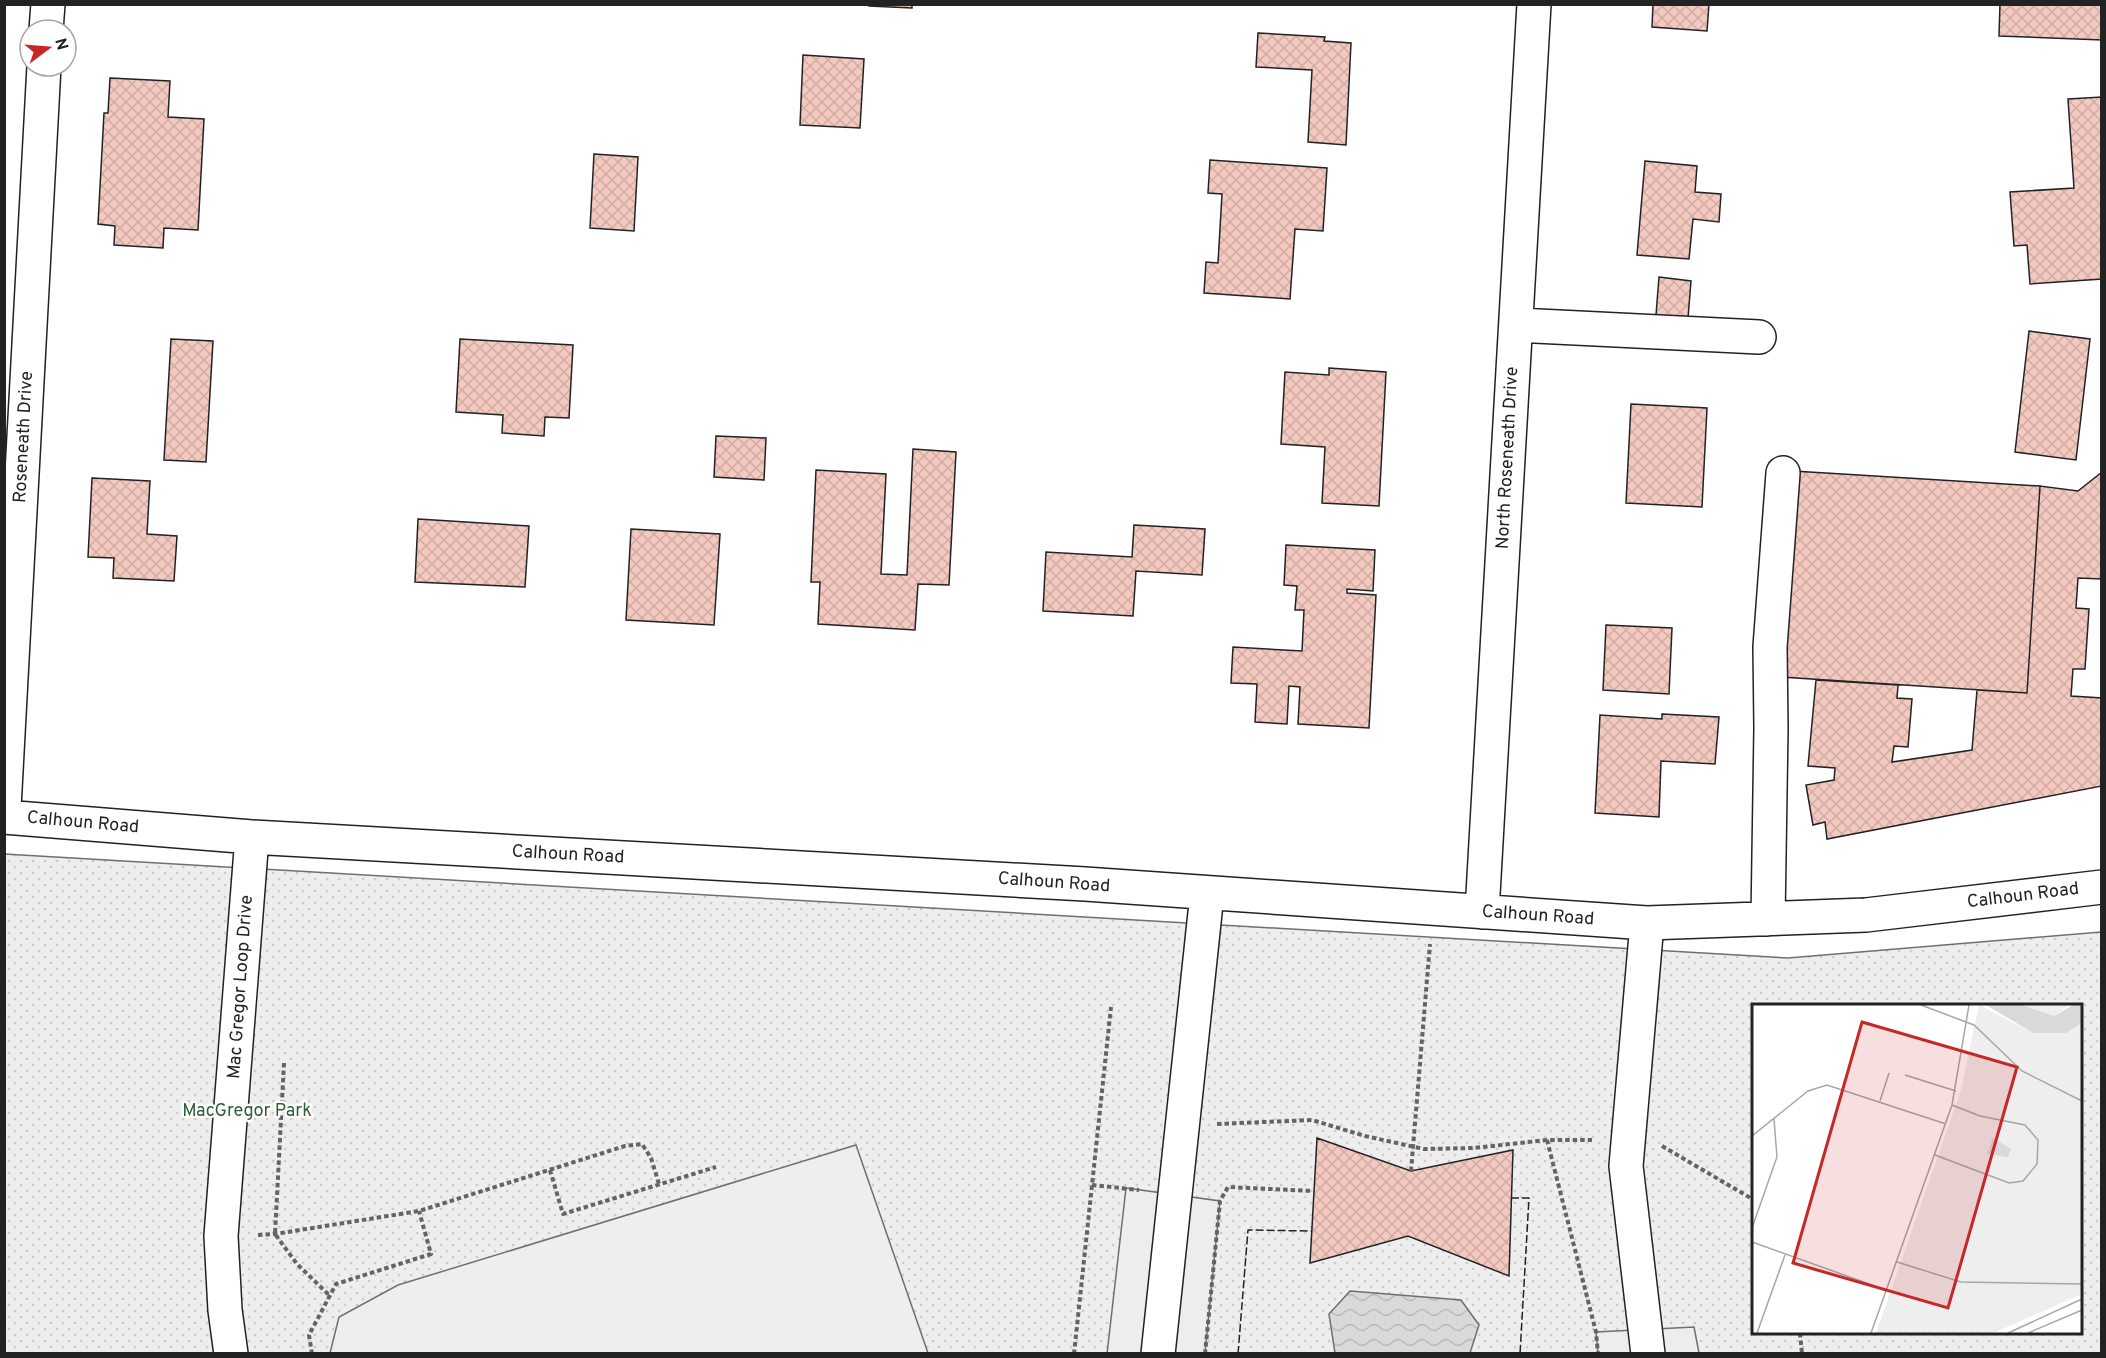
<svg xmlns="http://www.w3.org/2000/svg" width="2106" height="1358" font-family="Overpass,sans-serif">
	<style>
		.green { fill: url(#green-dots); stroke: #6f6f6f; stroke-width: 1.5; fill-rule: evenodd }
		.pitch { fill: #eee; stroke: #6f6f6f; stroke-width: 1.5 }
		.parking { fill: #ededed; stroke: #6f6f6f; stroke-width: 1.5 }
		.water { fill: url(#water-waves); stroke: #6f6f6f; stroke-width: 1.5 }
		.building { fill: url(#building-cross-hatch); stroke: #222; stroke-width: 1.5 }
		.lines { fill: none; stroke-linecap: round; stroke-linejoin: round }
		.minor-casing { stroke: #222; stroke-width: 36 }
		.path { stroke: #646464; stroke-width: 4; stroke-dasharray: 4.5 3; stroke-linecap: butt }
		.minor { stroke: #fff; stroke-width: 33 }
		.fence { stroke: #222; stroke-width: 1.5; stroke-dasharray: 8 3; stroke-linecap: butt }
		.labels { text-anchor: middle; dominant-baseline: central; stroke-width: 4.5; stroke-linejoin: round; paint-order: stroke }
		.street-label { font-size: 18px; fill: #222; stroke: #fff }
		.park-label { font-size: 18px; fill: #2f5e38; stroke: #fff }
		.inset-road { fill: none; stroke: #a7a7a7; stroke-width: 1.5 }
		.view { fill: #c62828; fill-opacity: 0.15; stroke: #c62828; stroke-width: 3 }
		.inset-edge { fill: none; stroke: #222; stroke-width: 3 }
	</style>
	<defs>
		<pattern id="green-dots" width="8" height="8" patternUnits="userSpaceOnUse" patternTransform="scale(1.5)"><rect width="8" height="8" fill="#eee"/><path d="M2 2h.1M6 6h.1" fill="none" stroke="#ccc" stroke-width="1.8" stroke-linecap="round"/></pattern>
		<pattern id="water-waves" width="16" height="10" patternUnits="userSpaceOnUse" patternTransform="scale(1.5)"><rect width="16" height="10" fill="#d9d9d9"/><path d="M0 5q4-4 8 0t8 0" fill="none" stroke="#bababa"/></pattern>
		<pattern id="building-cross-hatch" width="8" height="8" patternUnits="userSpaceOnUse" patternTransform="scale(1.5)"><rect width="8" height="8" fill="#f3c9c0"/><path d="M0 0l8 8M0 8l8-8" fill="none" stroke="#d0aca5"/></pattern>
	</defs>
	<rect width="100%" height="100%" fill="#fff"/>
	<path class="green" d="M4 854 1788 958 2101 932V1353H5ZM1754 1006H2080V1332H1754Z"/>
	<path class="pitch" d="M856 1145 928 1353H330L339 1317 398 1285Z"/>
	<path class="parking" d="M1126 1188 1220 1201 1205 1353 1107 1354Z
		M1694 1327 1699 1353H1598L1596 1332Z"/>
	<path class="water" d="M1350 1291 1461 1300 1479 1325 1470 1353H1335L1329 1314Z"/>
	<path class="building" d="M869 4H912V8L869 6Z
		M1653 4H1709L1707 31 1652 27Z
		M2000 4H2102V40L1999 36Z
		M1258 33 1325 37 1324 41 1351 43 1346 145 1308 142 1312 70 1256 67Z
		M803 55 864 59 860 128 800 125Z
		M110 78 170 81 168 117 204 119 198 230 164 228 163 248 114 245 115 226 98 224 104 113H108Z
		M2102 97V279L2030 284 2027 245 2014 246 2010 192 2074 188 2068 99Z
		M594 154 638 157 634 231 590 228Z
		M1210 160 1327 168 1323 231 1295 229 1290 299 1204 293 1206 262 1218 263 1222 194 1208 193Z
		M1645 161 1697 166 1695 192 1721 194 1719 222 1693 219 1689 259 1637 255Z
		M1659 277 1691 281 1688 318 1656 315Z
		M2029 331 2090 339 2076 460 2015 452Z
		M171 339 213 341 206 462 164 460Z
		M460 339 573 345 569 418 545 417 544 436 502 433 503 415 456 412Z
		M1329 368 1386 372 1379 506 1322 503 1325 447 1281 444 1285 372 1329 375Z
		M1631 404 1707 408 1702 507 1626 503Z
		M716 436 766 438 764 480 714 477Z
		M913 449 956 452 949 585 918 584 915 630 818 624 820 582H811L816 470 886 474 881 574 907 575Z
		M1793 471 2040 486 2027 693 1781 677Z
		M2102 472V579L2078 578 2076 608 2089 609 2085 669H2073L2071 696 2102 698V786L1827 839 1825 822 1813 825 1806 785 1834 780 1835 768 1808 766 1816 680 1898 685 1897 698 1912 699 1908 747 1894 746 1892 762 1972 750 1977 690 2027 693 2040 486 2078 491Z
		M92 478 150 481 147 534 177 536 174 581 113 578 114 558 88 557Z
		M418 519 529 526 525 587 415 582Z
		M1134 525 1205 529 1202 575 1136 571 1133 616 1043 611 1046 552 1132 557Z
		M631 529 720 534 714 625 626 620Z
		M1286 545 1375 550 1373 591 1347 589V593L1376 595 1369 728 1298 724 1300 687 1289 686 1287 724 1255 722 1257 684 1231 683 1233 647 1302 651 1304 610H1295L1297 586 1284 585Z
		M1606 625 1672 628 1669 694 1603 690Z
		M1662 714 1719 717 1715 764 1661 761 1659 817 1595 813 1600 715 1662 719Z
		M1317 1138 1411 1171 1513 1150 1509 1276 1408 1236 1310 1263Z"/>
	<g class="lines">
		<defs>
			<path id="minor" d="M46 30 48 4
				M1516 325 1759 337
				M4 808 44 66
				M4 817 252 837 1085 884 1647 923 1866 915 2102 887
				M1482 912 1534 4
				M1768 919 1771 728 1770 647 1783 473
				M1647 923 1626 1166 1648 1354
				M231 1354 225 1310 221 1236 252 837
				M1158 1354 1207 894"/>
		</defs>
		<use href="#minor" class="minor-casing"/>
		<path class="path" d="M284 1063 275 1234 297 1264 329 1295
			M1217 1124 1312 1120 1365 1136 1424 1149 1474 1148 1547 1140H1592
			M1547 1140 1596 1332 1598 1354
			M1662 1146 1754 1200
			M550 1170 563 1214 716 1167
			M1411 1171 1430 944
			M1092 1185 1139 1190
			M258 1235 275 1234 419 1211 625 1146 642 1144 651 1158 659 1184
			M1800 1333 1802 1354
			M312 1354 309 1335 336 1284 431 1254 419 1211
			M1074 1354 1111 1007
			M1205 1354 1220 1201 1228 1187 1313 1191"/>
		<use href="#minor" class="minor"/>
		<path class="fence" d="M1511 1198H1529L1520 1354
			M1238 1354 1248 1230 1311 1231"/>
	</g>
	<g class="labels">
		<g class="street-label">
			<text transform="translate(24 437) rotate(-87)">Roseneath Drive</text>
			<text transform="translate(1508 458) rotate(-87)">North Roseneath Drive</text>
			<text transform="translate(83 823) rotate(5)">Calhoun Road</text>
			<text transform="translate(568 855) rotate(3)">Calhoun Road</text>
			<text transform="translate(1054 883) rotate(4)">Calhoun Road</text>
			<text transform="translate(2023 896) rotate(-7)">Calhoun Road</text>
			<text transform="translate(1538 916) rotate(4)">Calhoun Road</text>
			<text transform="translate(241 987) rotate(-86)">Mac Gregor Loop Drive</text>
		</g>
		<g class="park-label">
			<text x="247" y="1111">MacGregor Park</text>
		</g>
	</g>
	<g transform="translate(1752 1004)">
		<rect width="330" height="330" fill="#fff"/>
		<path d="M227 1 281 29H314L330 19V290L241 329H124L209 86ZM270 1H317L302 12 289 11Z" fill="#eee"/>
		<path d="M246 197 265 213 269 267H208L201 256 200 199Z" fill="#eee"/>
		<path d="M234 1H270L302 12 321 1H330V19L314 29H281ZM241 134 259 145 256 153 235 150Z" fill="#d9d9d9"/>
		<path class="inset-road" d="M169 1 222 21 270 67 330 97M153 71 204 87M128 97 137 69M0 132 56 87 75 81 194 120M183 151 257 179 271 177 285 160 286 136 273 121 228 112 200 101M0 224 25 153 22 115M0 238 134 286M145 258 209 278 330 280M5 329 33 251M119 329 200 101 217 1M256 329 330 295M276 329 330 306"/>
		<path class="view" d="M110 18 265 63 196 304 41 259Z"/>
		<rect width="330" height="330" class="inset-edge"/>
	</g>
	<rect width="2106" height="1358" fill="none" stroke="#222222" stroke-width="12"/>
	<g transform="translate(48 48) rotate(74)"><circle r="28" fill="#ffffff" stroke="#a7a7a7" stroke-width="1.5"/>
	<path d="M0-4.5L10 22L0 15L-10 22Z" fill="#c62828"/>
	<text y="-9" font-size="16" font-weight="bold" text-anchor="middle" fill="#222222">N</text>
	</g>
</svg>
